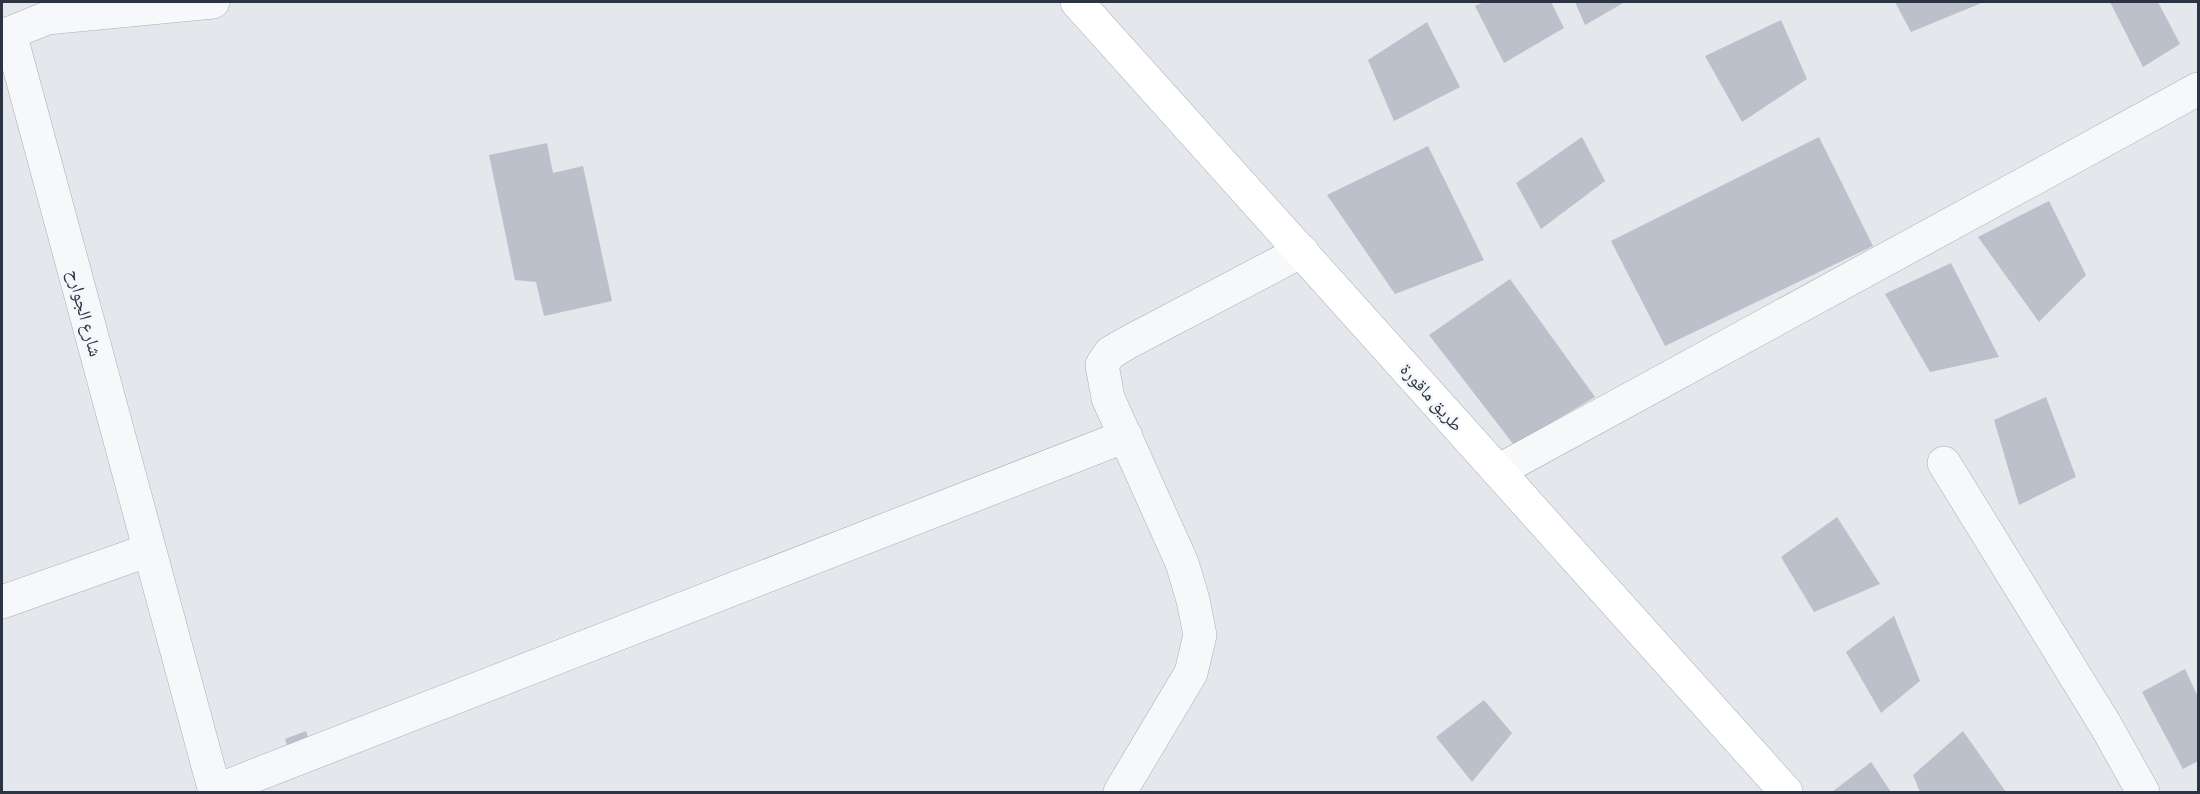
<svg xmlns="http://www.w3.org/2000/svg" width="2200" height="794" font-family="'PT Sans Narrow','Noto Naskh Arabic',sans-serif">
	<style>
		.building { fill: #bbc0ca }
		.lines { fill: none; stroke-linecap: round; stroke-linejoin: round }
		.street-casing { stroke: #a9aeb7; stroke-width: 34 }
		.secondary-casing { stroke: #a9aeb7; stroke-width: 34 }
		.street { stroke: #f7f8fa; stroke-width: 33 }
		.secondary { stroke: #fff; stroke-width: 33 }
		.labels { text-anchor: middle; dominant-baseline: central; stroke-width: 5; stroke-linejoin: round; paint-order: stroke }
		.street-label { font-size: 18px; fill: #2b3445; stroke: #f4f6f9 }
	</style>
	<rect width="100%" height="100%" fill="#e4e7ec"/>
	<path class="building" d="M1484 2H1551L1564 28 1504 63 1475 6Z
		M1575 2H1625L1585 25Z
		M1895 2H1984L1911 32Z
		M2110 2H2158L2180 44 2143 67Z
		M1781 20 1807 79 1742 122 1705 56Z
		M1427 22 1460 87 1394 121 1368 60Z
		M1582 137 1605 181 1541 229 1516 183Z
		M1819 137 1873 246 1665 346 1611 241Z
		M547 143 553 173 583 166 612 301 544 316 536 282 515 280 489 155Z
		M1428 146 1484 260 1395 294 1327 195Z
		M2049 201 2086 275 2039 322 1978 237Z
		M1951 263 1999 357 1930 372 1885 294Z
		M1510 279 1595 397 1514 445 1429 335Z
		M2046 397 2076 477 2019 505 1994 420Z
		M1837 517 1880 584 1814 612 1781 557Z
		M1894 616 1920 681 1881 713 1846 652Z
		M2185 669 2198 697V761L2183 769 2142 692Z
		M1484 700 1512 733 1472 782 1436 737Z
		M306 731 310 744 289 752 285 739Z
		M1963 731 2006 792H1920L1913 775Z
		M1871 762 1891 792H1832Z"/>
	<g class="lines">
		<defs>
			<path id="street" d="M213 2 47 18 10 33 215 792
				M1944 463 2106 726 2143 792
				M1498 471 2198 89
				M2 602 149 550
				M215 791 1126 436
				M1120 792 1191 673 1200 635 1193 600 1182 563 1108 398 1102 365 1110 353 1127 343 1302 251"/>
			<path id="secondary" d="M1077 2 1786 792"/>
		</defs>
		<use href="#street" class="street-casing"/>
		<use href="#secondary" class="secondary-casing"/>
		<use href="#street" class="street"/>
		<use href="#secondary" class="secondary"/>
	</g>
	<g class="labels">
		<g class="street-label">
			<text transform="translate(85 313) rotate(75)">شارع الجوارح</text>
			<text transform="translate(1432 397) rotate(48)">طريق ماقورة</text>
		</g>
	</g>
	<rect width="2200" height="794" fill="none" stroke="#2b3445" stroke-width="6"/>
</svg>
